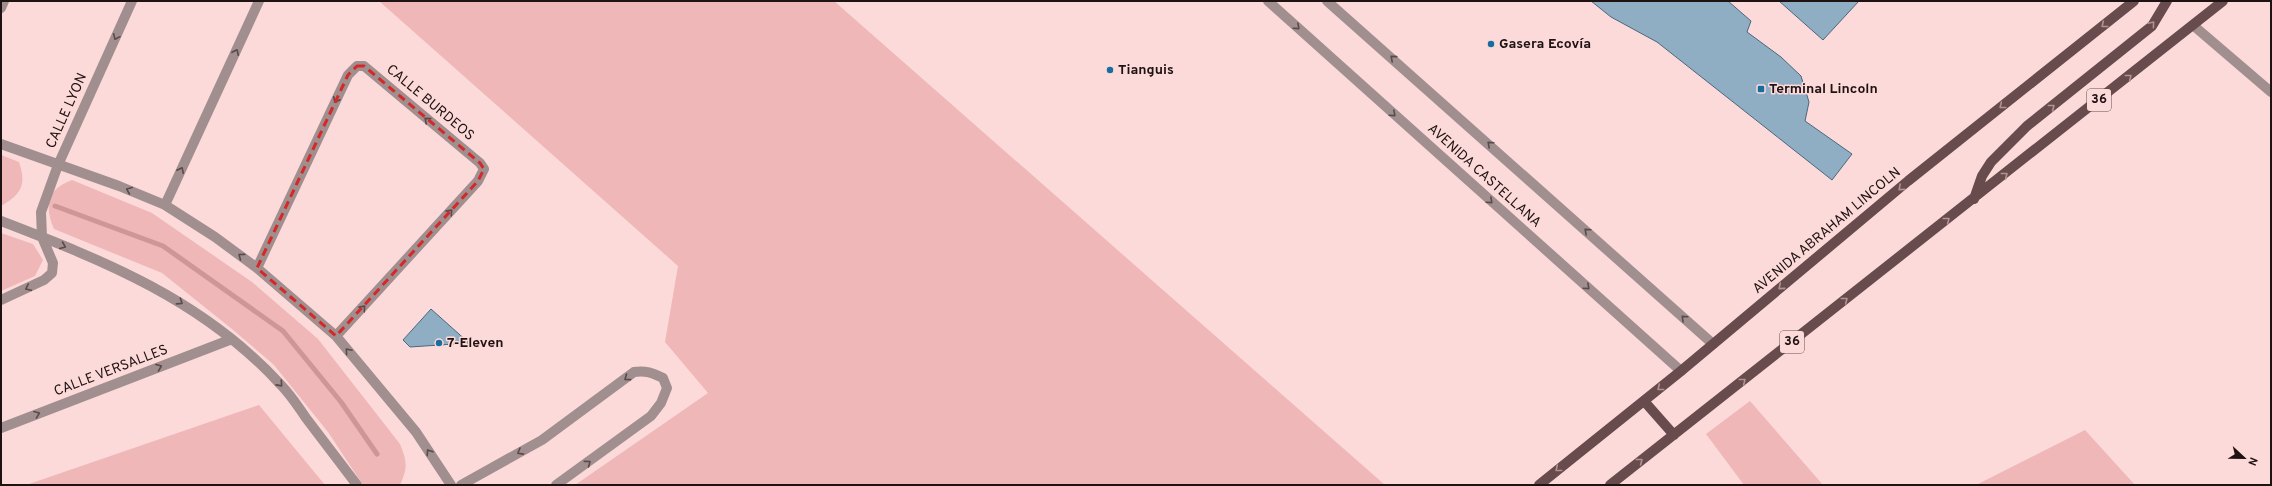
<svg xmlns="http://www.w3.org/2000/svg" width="2272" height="486" font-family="Overpass,sans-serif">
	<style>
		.green { fill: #efb7b7 }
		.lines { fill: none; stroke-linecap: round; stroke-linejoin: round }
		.stream { stroke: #cd9697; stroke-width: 5 }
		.building { fill: #8faec4; stroke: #4b677c }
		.minor { stroke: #a18f8f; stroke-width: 10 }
		.major { stroke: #684b4c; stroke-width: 10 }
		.oneway { stroke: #b29293 }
		.oneway2 { stroke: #5a4a4a }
		.marked { fill: none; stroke: #d62828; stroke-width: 3; stroke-dasharray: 8 5; stroke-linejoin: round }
		.poi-dot { fill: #196d9e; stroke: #fcdada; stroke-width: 1.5 }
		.labels { text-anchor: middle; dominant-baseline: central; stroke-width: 3; stroke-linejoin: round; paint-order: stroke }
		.shield { fill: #fcdada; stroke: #614e4e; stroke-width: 1 }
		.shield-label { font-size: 13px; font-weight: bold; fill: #1f1212 }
		.poi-label { font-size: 14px; font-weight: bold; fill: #1f1212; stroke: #fcdada; text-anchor: start }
		.street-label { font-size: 14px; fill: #1f1212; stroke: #fcdada }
	</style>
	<rect width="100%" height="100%" fill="#fcdada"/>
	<path class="green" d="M379 1H834L1385 485H575L708 393 665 342 678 266Z
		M1 155 19 162C27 185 21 195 1 206Z
		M72 180 152 213 252 282 318 339 400 444C407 461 408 468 400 485H363L328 432 274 365 232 329 162 273 54 229C44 206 47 189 72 180Z
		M1 233 33 244 43 260 35 276 1 291Z
		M1750 401 1823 485H1744L1706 434Z
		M259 405 325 485H26Z
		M2085 430 2135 485H1976Z"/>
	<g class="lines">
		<path class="stream" d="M55 206 163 246 283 331 341 402 377 454"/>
	</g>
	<path class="building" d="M1591 1H1728L1751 21 1747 32 1781 57 1801 76 1809 102 1805 121 1852 154 1832 180 1657 42 1611 17Z
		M1779 1H1859L1823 40Z
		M431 309 469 343 410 347 403 340Z"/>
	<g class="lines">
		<path class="minor" d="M1268 1 1681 371
			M1327 1 1713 344
			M1 8 4 1
			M2194 26 2271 92
			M1 144 119 186 165 205 215 237 257 268 336 336 416 432 451 485
			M165 205 259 1
			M1 221C105 261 203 300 280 384 290 394 298 406 306 418 323 440 340 463 357 485
			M257 268 348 75 357 66H364L480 163 484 169 478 181 336 336
			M1 300 44 280 52 273 53 263 42 237 41 212 58 165 132 1
			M1 428 232 339
			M461 485 542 440 634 372C645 370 653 373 663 378L667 388 661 403 651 416 556 485"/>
		<path class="major" d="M1974 199 1982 176 1991 162 2027 126 2152 26 2167 1
			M1644 401 1674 435
			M1539 485 1681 371 1908 181 2134 1
			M1610 485 2223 1"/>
	</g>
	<defs><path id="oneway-chevron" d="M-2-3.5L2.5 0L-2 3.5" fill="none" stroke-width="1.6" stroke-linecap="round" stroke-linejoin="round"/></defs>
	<g class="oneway">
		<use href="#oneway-chevron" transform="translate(2152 24) rotate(-50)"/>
		<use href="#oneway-chevron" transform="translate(2104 25) rotate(141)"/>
		<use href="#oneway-chevron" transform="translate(2129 77) rotate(-38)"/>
		<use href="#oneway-chevron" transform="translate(2002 106) rotate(141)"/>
		<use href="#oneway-chevron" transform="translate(2052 107) rotate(-38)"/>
		<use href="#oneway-chevron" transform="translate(2005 175) rotate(-38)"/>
		<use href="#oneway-chevron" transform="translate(1901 188) rotate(139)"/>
		<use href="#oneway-chevron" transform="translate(1947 220) rotate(-38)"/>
		<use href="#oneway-chevron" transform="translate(1781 287) rotate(140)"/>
		<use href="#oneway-chevron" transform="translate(1845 300) rotate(-38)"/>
		<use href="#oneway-chevron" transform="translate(1743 381) rotate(-38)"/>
		<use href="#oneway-chevron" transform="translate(1660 388) rotate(141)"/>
		<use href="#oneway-chevron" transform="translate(1640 461) rotate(-38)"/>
		<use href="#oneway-chevron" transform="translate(1558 469) rotate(141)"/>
	</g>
	<g class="oneway2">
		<use href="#oneway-chevron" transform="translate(1297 27) rotate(42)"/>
		<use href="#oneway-chevron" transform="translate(116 37) rotate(114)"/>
		<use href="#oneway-chevron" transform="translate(236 52) rotate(-65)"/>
		<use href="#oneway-chevron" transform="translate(1393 58) rotate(-139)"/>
		<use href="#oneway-chevron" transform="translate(336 100) rotate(115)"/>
		<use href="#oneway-chevron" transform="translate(1393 114) rotate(42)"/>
		<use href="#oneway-chevron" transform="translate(427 120) rotate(-140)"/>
		<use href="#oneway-chevron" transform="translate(1490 144) rotate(-138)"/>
		<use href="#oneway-chevron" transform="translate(181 170) rotate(-65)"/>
		<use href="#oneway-chevron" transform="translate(129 190) rotate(-157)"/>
		<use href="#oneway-chevron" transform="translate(1490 201) rotate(42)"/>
		<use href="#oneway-chevron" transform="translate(450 212) rotate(-48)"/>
		<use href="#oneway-chevron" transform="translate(1587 231) rotate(-138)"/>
		<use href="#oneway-chevron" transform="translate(63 246) rotate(22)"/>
		<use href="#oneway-chevron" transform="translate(241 256) rotate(-143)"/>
		<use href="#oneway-chevron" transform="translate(1587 287) rotate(42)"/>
		<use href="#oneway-chevron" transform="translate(28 288) rotate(155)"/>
		<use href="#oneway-chevron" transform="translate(180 302) rotate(33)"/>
		<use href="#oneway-chevron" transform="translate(363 308) rotate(-48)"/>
		<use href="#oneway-chevron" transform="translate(1684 318) rotate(-138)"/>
		<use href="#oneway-chevron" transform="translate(348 351) rotate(-130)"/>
		<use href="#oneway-chevron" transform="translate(159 367) rotate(-21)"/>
		<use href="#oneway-chevron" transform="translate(627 378) rotate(144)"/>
		<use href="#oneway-chevron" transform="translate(280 384) rotate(48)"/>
		<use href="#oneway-chevron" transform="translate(37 414) rotate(-21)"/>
		<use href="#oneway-chevron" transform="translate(429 452) rotate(-123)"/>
		<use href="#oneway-chevron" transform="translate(520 452) rotate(151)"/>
		<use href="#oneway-chevron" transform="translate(588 463) rotate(-37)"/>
	</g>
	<path class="marked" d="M357 66H364L480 163 484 169 478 181 336 336 257 268 348 75Z"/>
	<g class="poi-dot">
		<circle cx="1491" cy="44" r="4"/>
		<circle cx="1110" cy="70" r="4"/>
		<rect x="1757" y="85" width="8" height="8" rx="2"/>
		<circle cx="439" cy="343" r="4"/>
	</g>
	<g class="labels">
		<g class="shield">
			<rect x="2087" y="89" width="24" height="22" rx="3"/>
			<rect x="1780" y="331" width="24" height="22" rx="3"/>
		</g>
		<g class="shield-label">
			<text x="2099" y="100">36</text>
			<text x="1792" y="342">36</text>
		</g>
		<g class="poi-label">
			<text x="1499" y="44">Gasera Ecovía</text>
			<text x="1118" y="70">Tianguis</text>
			<text x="1769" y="89">Terminal Lincoln</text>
			<text x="447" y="343">7-Eleven</text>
		</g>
		<g class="street-label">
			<text transform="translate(430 103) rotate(40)">CALLE BURDEOS</text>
			<text transform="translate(67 111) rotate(-66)">CALLE LYON</text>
			<text transform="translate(1484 176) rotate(42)">AVENIDA CASTELLANA</text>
			<text transform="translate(1827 231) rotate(-40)">AVENIDA ABRAHAM LINCOLN</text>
			<text transform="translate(111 371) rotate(-21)">CALLE VERSALLES</text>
		</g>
	</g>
	<rect width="2272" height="486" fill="none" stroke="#1f1212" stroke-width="4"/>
	<g transform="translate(2244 458) rotate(112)" stroke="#fcdada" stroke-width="3" paint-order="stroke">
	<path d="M0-3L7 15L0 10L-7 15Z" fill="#1f1212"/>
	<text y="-6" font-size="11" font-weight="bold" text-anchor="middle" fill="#1f1212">N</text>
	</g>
</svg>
